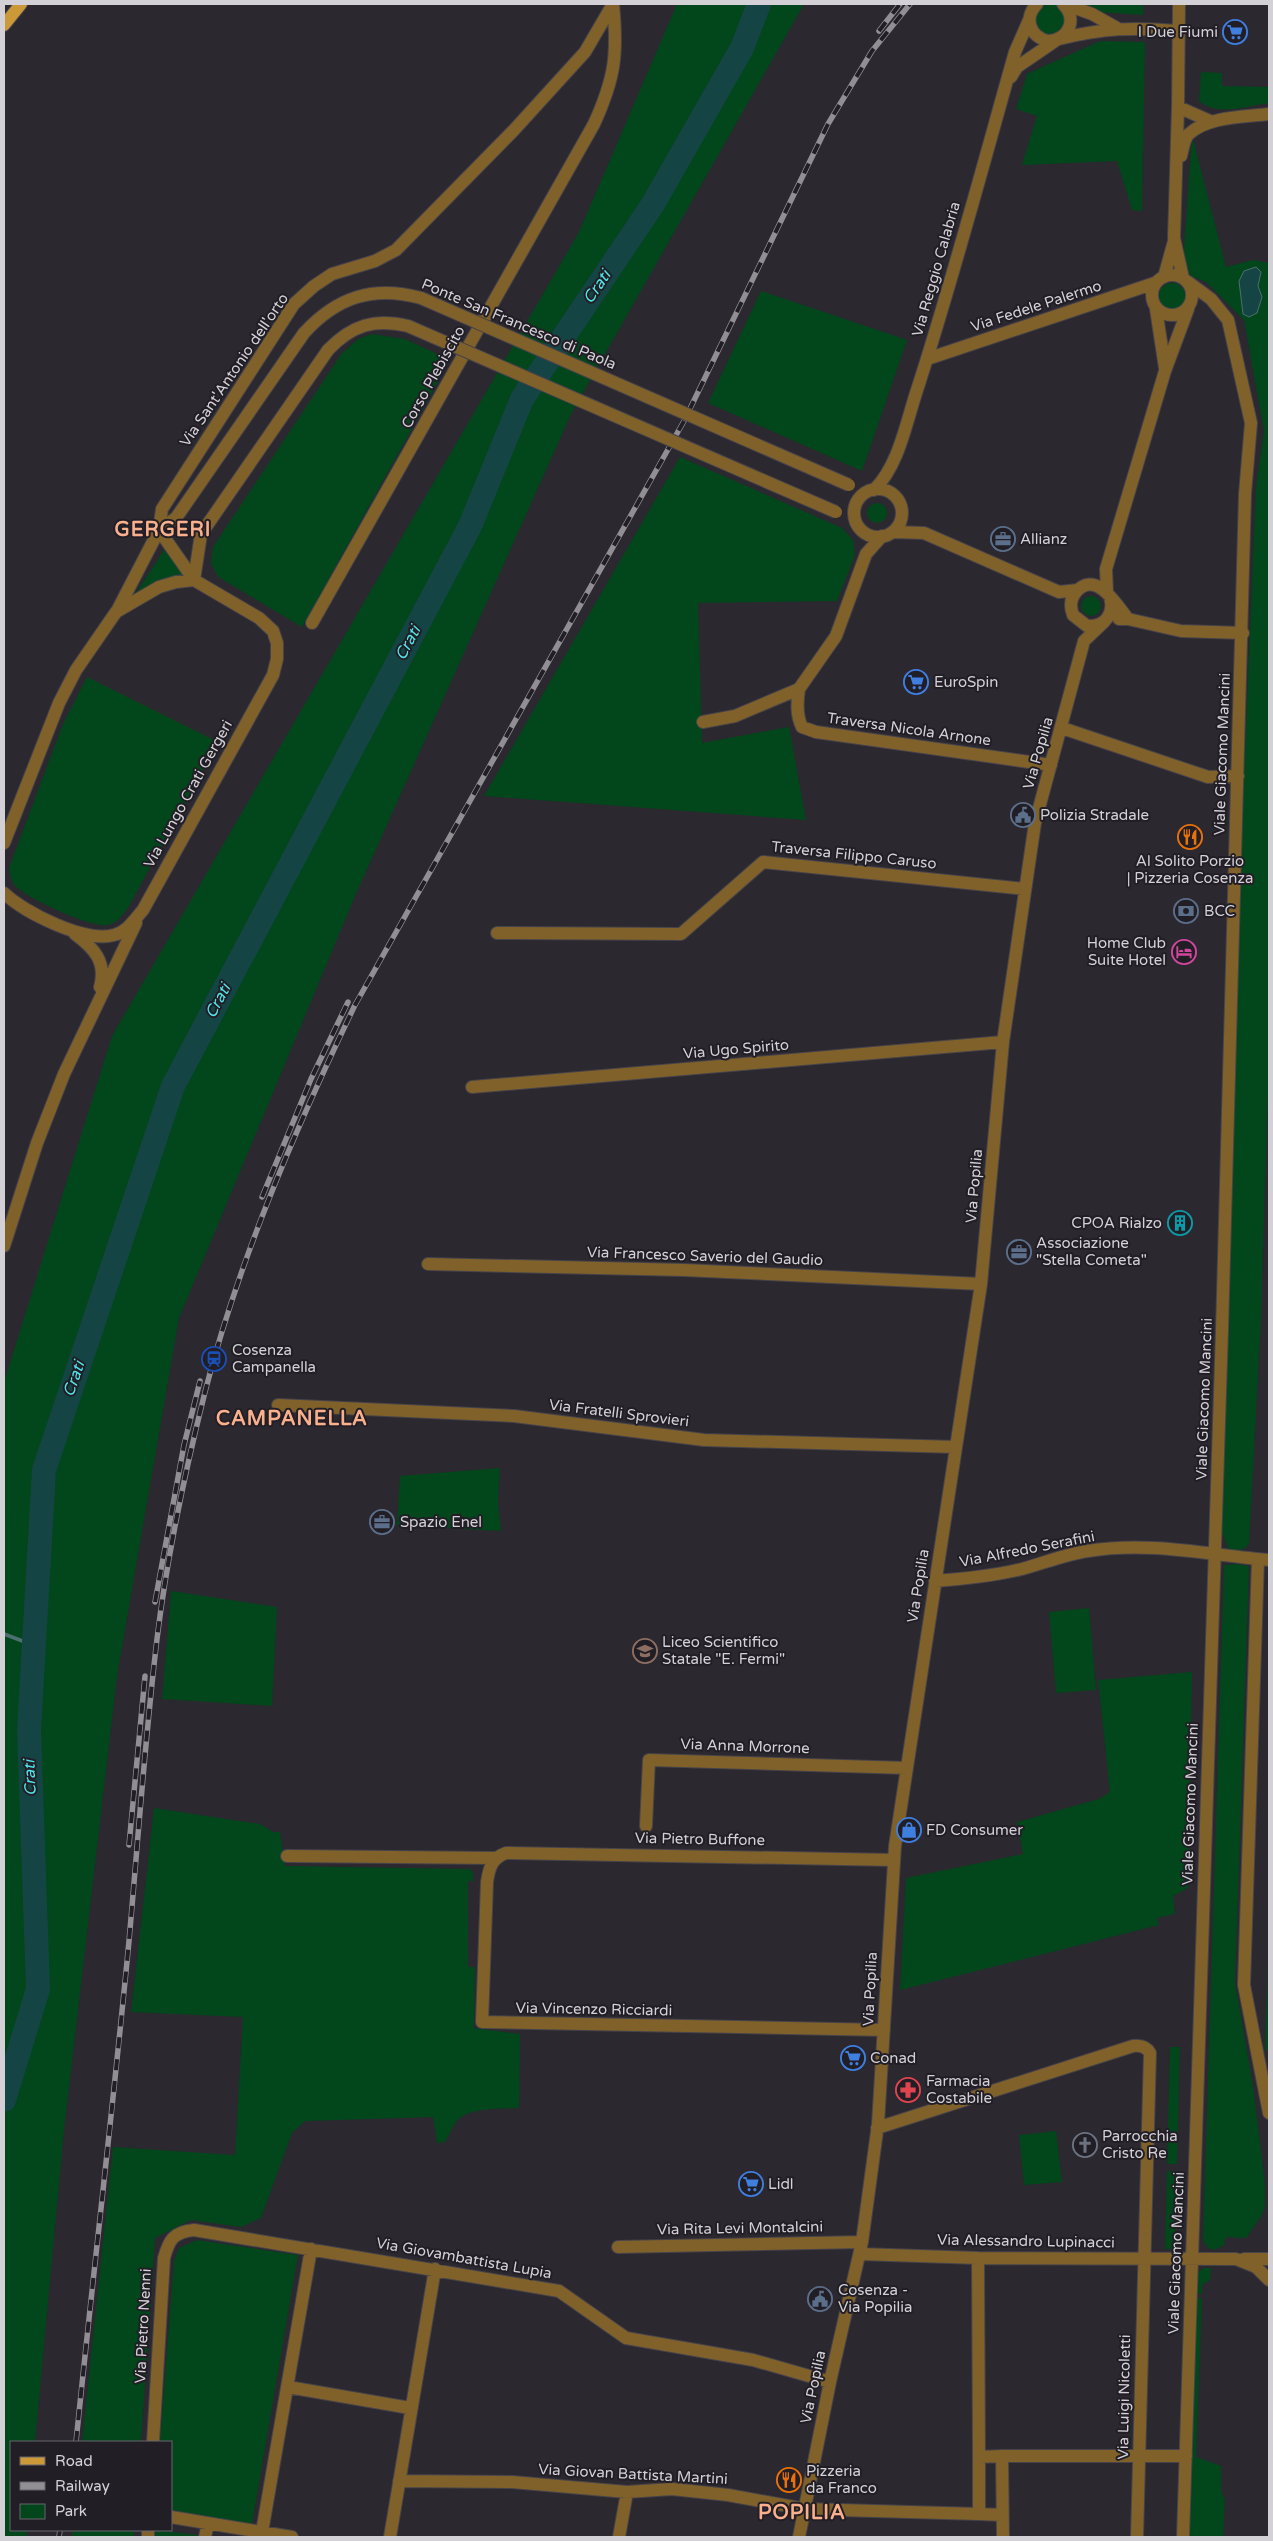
<svg xmlns="http://www.w3.org/2000/svg" width="1273" height="2541" font-family="'Varela Round',sans-serif">
	<style>
		.green { fill: #01471b }
		.water { fill: #154445; stroke: #4e6e70 }
		.lines { fill: none; stroke-linecap: round; stroke-linejoin: round }
		.stream { stroke: #4e6e70; stroke-width: 4 }
		.river { stroke: #154445; stroke-width: 24 }
		.minor-casing { stroke: #46434b; stroke-width: 14 }
		.major-casing { stroke: #46434b; stroke-width: 14 }
		.minor { stroke: #806129; stroke-width: 12 }
		.major { stroke: #cc9938; stroke-width: 12 }
		.rail-casing { stroke: #918e94; stroke-width: 5.5 }
		.rail { stroke: #221e26; stroke-width: 4; stroke-dasharray: 11; stroke-linecap: butt }
		.minor-bridge-casing { stroke: #46434b; stroke-width: 14; stroke-linecap: butt }
		.minor-bridge { stroke: #806129; stroke-width: 12 }
		.labels { text-anchor: middle; dominant-baseline: central; stroke-width: 4; stroke-linejoin: round; paint-order: stroke }
		.poi-label { font-size: 15px; fill: #d3d0d6; stroke: #221e26; text-anchor: start }
		.street-label { font-size: 15px; fill: #d3d0d6; stroke: #221e26 }
		.water-label { font-size: 16px; font-style: italic; fill: #50e6e9; stroke: #221e26 }
		.district-label { font-size: 20px; font-weight: bold; letter-spacing: 1px; fill: #fab08c; stroke: #221e26 }
	</style>
	<rect width="100%" height="100%" fill="#2b2830"/>
	<path class="green" d="M677 4H804L572 412 355 896 179 1318 117 1676 64 2130 35 2442H11V2530H27V2537H4V1382L112 1036 579 232Z
		M1083 4H1143V15L1099 12Z
		M1034 20a16 16 0 1 1 32 0a16 16 0 1 1-32 0Z
		M1100 41 1145 42 1142 211 1132 210 1117 161 1022 165 1037 116 1016 109 1027 74Z
		M1201 72 1222 73V86L1269 87V103C1247 106 1218 117 1199 101Z
		M1192 136 1226 267 1253 260 1269 263V1056L1261 1318 1249 1544C1243 1551 1238 1551 1229 1550L1220 1527 1241 849 1256 488 1264 431 1244 320 1206 282 1191 276 1186 267 1184 248Z
		M1159 296a13 13 0 1 1 26 0a13 13 0 1 1-26 0Z
		M761 291 907 340 862 471 708 403Z
		M372 334 405 339 450 360 302 627 218 577 211 563 213 547 342 353 358 339Z
		M680 457 842 528 853 540 855 555 837 601 698 603 702 743 789 727 806 820 484 796Z
		M867 513a10 10 0 1 1 20 0a10 10 0 1 1-20 0Z
		M164 550 185 577 134 596Z
		M1081 606a10 10 0 1 1 20 0a10 10 0 1 1-20 0Z
		M87 677 218 742 128 908C122 915 117 924 107 925 91 928 27 898 15 886 11 881 10 874 9 868L63 724Z
		M500 1468 498 1502 501 1531 397 1525 400 1476Z
		M1237 1564 1249 1566 1235 1983 1253 2086 1265 2184V2206L1262 2215 1246 2238 1226 2237 1224 2245 1215 2250 1208 2248 1203 2240 1224 1565Z
		M171 1591 277 1607 272 1706 162 1699Z
		M1089 1608 1096 1690 1056 1693 1049 1612Z
		M1192 1672 1188 1888 1173 1896 1175 1914 1157 1918 1159 1925 900 1990 906 1878 1023 1854 1017 1822 1099 1799 1110 1792 1098 1680Z
		M154 1808 260 1824 273 1832H280L285 1866 469 1869 473 1872V1881H468V1967H475L474 2028 520 2034 519 2108C502 2109 469 2107 457 2121 452 2127 449 2136 445 2142L437 2143 433 2117 305 2121 292 2133 261 2218 241 2227 191 2220 155 2238 141 2442H82L113 2147 235 2155 243 2017 131 2012Z
		M1269 1931V2049L1265 2051Z
		M1170 2047H1180L1177 2164H1167Z
		M1056 2131 1062 2182 1024 2185 1019 2135Z
		M1167 2171 1177 2172 1175 2249H1165Z
		M197 2240 298 2255 252 2524 171 2511V2442H160L174 2261 179 2248Z
		M1203 2268H1211L1210 2280 1202 2285V2294H1196L1197 2274Z
		M1197 2298H1202L1196 2457 1221 2466V2490L1225 2500 1223 2537H1189Z
		M73 2530H135L134 2537H72Z
		M156 2530 197 2535V2537H155Z"/>
	<path class="water" d="M1256 267 1261 272 1258 286 1262 297 1257 313 1249 317 1243 314 1239 281 1244 271Z"/>
	<g class="lines">
		<path class="stream" d="M4 1634 33 1645"/>
		<path class="river" d="M4 2100 38 1989 29 1730 44 1470 173 1086 470 526 522 399 653 204 742 48 759 4"/>
		<defs>
			<path id="minor" d="M1037 4C1023 18 1030 37 1048 41 1069 40 1078 19 1063 4
				M1064 4 1092 14 1117 28
				M1179 4 1178 107 1212 122
				M1059 39C1103 28 1133 27 1178 31
				M1011 77 1017 67 1055 41
				M1178 107 1174 238 1183 278
				M1181 156C1183 149 1184 138 1189 134 1208 116 1245 117 1269 114
				M1152 295a20 20 0 1 1 40 0a20 20 0 1 1-40 0Z
				M1164 277 1174 241
				M1156 309 1165 368
				M927 359 1155 283
				M854 513a24 24 0 1 1 48 0a24 24 0 1 1-48 0Z
				M874 490C899 465 906 423 917 390 953 279 983 165 1015 52L1029 20
				M159 530 176 518 304 333C337 297 373 285 421 298
				M159 530 194 580
				M893 532 924 533 1059 592 1078 590
				M194 580 201 534 328 350C352 325 375 318 408 326
				M1107 593 1106 569 1165 371 1188 309
				M1110 597C1115 614 1105 627 1087 626L1073 615C1070 607 1070 599 1076 592 1096 569 1117 605 1128 619
				M117 611 159 530 162 509 294 304 314 286 332 274 375 261 396 250 514 130 585 52 613 4
				M1119 619H1128L1181 631 1243 633
				M312 623 594 124C615 78 618 54 613 4
				M799 689C797 702 796 715 802 727L816 732 1051 765
				M703 722 735 716 799 689 836 636 866 554 882 536
				M1062 728 1208 777 1238 776
				M4 843 59 703 76 670 116 612 159 587 176 582 194 580 259 618 273 631 277 643V659L273 675 143 910C134 920 127 932 114 935 85 943 25 913 4 893
				M497 933 681 934 763 862 1025 889
				M75 934C94 948 107 962 100 987
				M472 1087 1003 1042
				M4 1246 37 1143 64 1074 136 923
				M428 1264 684 1270 981 1284
				M278 1405 514 1416 704 1440 956 1447
				M1258 1559 1244 1985 1269 2113
				M935 1581C965 1579 993 1576 1022 1569 1044 1563 1066 1554 1088 1551 1149 1541 1209 1555 1269 1560
				M646 1826 649 1760 907 1768
				M287 1856 495 1858
				M884 2030 482 2022 487 1882C489 1868 492 1858 506 1853L894 1860
				M877 2128 1133 2046C1140 2045 1146 2046 1150 2053L1137 2537
				M618 2247 862 2242
				M860 2254 978 2258 1236 2259 1256 2267 1269 2280
				M978 2258 979 2457
				M1244 2259H1269
				M288 2387 410 2408
				M153 2442 164 2258C169 2240 173 2232 194 2230L559 2291 626 2338 753 2360 830 2382
				M1002 2456H1186
				M399 2481 512 2482 627 2492 672 2489 728 2495 805 2509 979 2514
				M1002 2515 979 2514V2457L1002 2456 1003 2537
				M171 2517 292 2537
				M262 2532 311 2249
				M148 2537V2530
				M205 2537 208 2523
				M390 2537 435 2269
				M619 2537 627 2492
				M799 2537 830 2382 862 2242 878 2124 895 1846 981 1284 1003 1042 1035 823 1084 641 1104 622
				M1183 2537 1222 1330 1245 494 1251 423 1228 320 1211 299 1188 282"/>
			<path id="major" d="M4 25 21 4"/>
		</defs>
		<use href="#minor" class="minor-casing"/>
		<use href="#major" class="major-casing"/>
		<use href="#minor" class="minor"/>
		<use href="#major" class="major"/>
		<defs>
			<path id="rail" d="M879 31 900 4
				M262 1197 311 1079 348 1002
				M155 1602 184 1445 200 1381
				M129 1845 145 1676
				M76 2442C93 2275 113 2108 129 1941 138 1840 145 1739 157 1639 167 1556 185 1472 205 1392 239 1259 296 1128 355 1005L684 421 828 124 872 51 910 4
				M59 2537 60 2530"/>
		</defs>
		<use href="#rail" class="rail-casing"/>
		<use href="#rail" class="rail"/>
		<defs>
			<path id="minor-bridge" d="M421 298 849 485
				M408 326 836 512"/>
		</defs>
		<use href="#minor-bridge" class="minor-bridge-casing"/>
		<use href="#minor-bridge" class="minor-bridge"/>
	</g>
	<defs>
		<symbol id="supermarket-ring" viewBox="-11 -11 22 22"><circle r="9.5" fill="#221e26" stroke="#3f7fe0" stroke-width="1.5"/><path d="M-6-5.5h2.5l.6 2H6L4.5 2H-2.5L-4.4-4H-6ZM-1.5 3.2a1.3 1.3 0 1 0 .1 0ZM3 3.2a1.3 1.3 0 1 0 .1 0Z" fill="#3f7fe0"/></symbol>
		<symbol id="office-ring" viewBox="-11 -11 22 22"><circle r="9.5" fill="#221e26" stroke="#5c6f8a" stroke-width="1.5"/><path d="M-6-3h4V-5.5h4V-3h4V5H-6ZM-1-4.5V-3h2v-1.5ZM-6 0V1H6V0Z" fill="#5c6f8a"/></symbol>
		<symbol id="civic-ring" viewBox="-11 -11 22 22"><circle r="9.5" fill="#221e26" stroke="#5c6f8a" stroke-width="1.5"/><path d="M-.6-6.5H3V-4.5H.6V-3L4-1V1h2V6H-6V1h2V-1L-.6-3ZM-1.2 2.5V6h2.4V2.5Z" fill="#5c6f8a"/></symbol>
		<symbol id="restaurant-ring" viewBox="-11 -11 22 22"><circle r="9.5" fill="#221e26" stroke="#e8710a" stroke-width="1.5"/><path d="M-5-6h1v4h1v-4h1v4h1v-4h1v5L-1.5 .5V6h-2V.5L-5-1ZM5-6V6H3V1.5H1.5Q1.5-4 5-6Z" fill="#e8710a"/></symbol>
		<symbol id="bank-ring" viewBox="-11 -11 22 22"><circle r="9.5" fill="#221e26" stroke="#5c6f8a" stroke-width="1.5"/><path d="M-6-4H6V4H-6ZM0-2.3a2.3 2.3 0 1 0 0 4.6a2.3 2.3 0 1 0 0-4.6Z" fill="#5c6f8a"/></symbol>
		<symbol id="hotel-ring" viewBox="-11 -11 22 22"><circle r="9.5" fill="#221e26" stroke="#d1479c" stroke-width="1.5"/><path d="M-6-4.5h1.5V1H6V5H4.5V3h-9V5H-6ZM-4 0a1.8 1.8 0 1 1 3.6 0ZM.5 0V-2.5h3Q6-2.5 6 0Z" fill="#d1479c"/></symbol>
		<symbol id="building-ring" viewBox="-11 -11 22 22"><circle r="9.5" fill="#221e26" stroke="#0f9aa8" stroke-width="1.5"/><path d="M-4-6H4V6H1V3H-1V6H-4ZM-2.5-4.3h1.7v1.8h-1.7ZM.8-4.3h1.7v1.8H.8ZM-2.5-1h1.7V.8h-1.7ZM.8-1h1.7V.8H.8Z" fill="#0f9aa8"/></symbol>
		<symbol id="station-ring" viewBox="-11 -11 22 22"><circle r="9.5" fill="#221e26" stroke="#1a4fb4" stroke-width="1.5"/><path d="M-3-6H3Q5-6 5-4V2Q5 4 3 4L4.5 6H3L1.5 4h-3L-3 6H-4.5L-3 4Q-5 4-5 2V-4Q-5-6-3-6ZM-3.5-4v3h7v-3ZM-3.5 1v1.5H-2V1ZM2 1v1.5H3.5V1Z" fill="#1a4fb4"/></symbol>
		<symbol id="university-ring" viewBox="-11 -11 22 22"><circle r="9.5" fill="#221e26" stroke="#8d6e63" stroke-width="1.5"/><path d="M0-5L7-2L0 1L-7-2ZM-4 1L0 2.5L4 1V4Q0 6-4 4Z" fill="#8d6e63"/></symbol>
		<symbol id="shop-ring" viewBox="-11 -11 22 22"><circle r="9.5" fill="#221e26" stroke="#3f7fe0" stroke-width="1.5"/><path d="M-5-2.5h2.3a2.7 3.5 0 0 1 5.4 0H5L5.5 6h-11ZM-1.5-2.5h3a1.5 2.3 0 0 0-3 0Z" fill="#3f7fe0"/></symbol>
		<symbol id="pharmacy-ring" viewBox="-11 -11 22 22"><circle r="9.5" fill="#221e26" stroke="#e0444e" stroke-width="1.5"/><path d="M-2-6h4v4h4v4h-4v4h-4v-4h-4v-4h4Z" fill="#e0444e"/></symbol>
		<symbol id="church-ring" viewBox="-11 -11 22 22"><circle r="9.5" fill="#221e26" stroke="#6b7280" stroke-width="1.5"/><path d="M-1.2-6h2.4v3.5h3.3v2.4h-3.3V6h-2.4V-.1h-3.3v-2.4h3.3Z" fill="#6b7280"/></symbol>
	</defs>
	<g fill-rule="evenodd">
		<use href="#supermarket-ring" x="1221" y="18" width="28" height="28"/>
		<use href="#office-ring" x="989" y="525" width="28" height="28"/>
		<use href="#supermarket-ring" x="902" y="668" width="28" height="28"/>
		<use href="#civic-ring" x="1009" y="801" width="28" height="28"/>
		<use href="#restaurant-ring" x="1176" y="823" width="28" height="28"/>
		<use href="#bank-ring" x="1172" y="897" width="28" height="28"/>
		<use href="#hotel-ring" x="1170" y="938" width="28" height="28"/>
		<use href="#building-ring" x="1166" y="1209" width="28" height="28"/>
		<use href="#office-ring" x="1005" y="1238" width="28" height="28"/>
		<use href="#station-ring" x="200" y="1345" width="28" height="28"/>
		<use href="#office-ring" x="368" y="1508" width="28" height="28"/>
		<use href="#university-ring" x="631" y="1637" width="28" height="28"/>
		<use href="#shop-ring" x="895" y="1816" width="28" height="28"/>
		<use href="#supermarket-ring" x="839" y="2044" width="28" height="28"/>
		<use href="#pharmacy-ring" x="894" y="2076" width="28" height="28"/>
		<use href="#church-ring" x="1071" y="2131" width="28" height="28"/>
		<use href="#supermarket-ring" x="737" y="2170" width="28" height="28"/>
		<use href="#civic-ring" x="806" y="2285" width="28" height="28"/>
		<use href="#restaurant-ring" x="775" y="2466" width="28" height="28"/>
	</g>
	<g class="labels">
		<g class="poi-label">
			<text x="1218" y="32" text-anchor="end">I Due Fiumi</text>
			<text x="1020" y="539">Allianz</text>
			<text x="934" y="682">EuroSpin</text>
			<text x="1040" y="815">Polizia Stradale</text>
			<text x="1190" y="861" text-anchor="middle">Al Solito Porzio<tspan x="1190" dy="17">| Pizzeria Cosenza</tspan></text>
			<text x="1204" y="911">BCC</text>
			<text x="1166" y="943" text-anchor="end">Home Club<tspan x="1166" dy="17">Suite Hotel</tspan></text>
			<text x="1162" y="1223" text-anchor="end">CPOA Rialzo</text>
			<text x="1036" y="1243">Associazione<tspan x="1036" dy="17">"Stella Cometa"</tspan></text>
			<text x="232" y="1350">Cosenza<tspan x="232" dy="17">Campanella</tspan></text>
			<text x="400" y="1522">Spazio Enel</text>
			<text x="662" y="1642">Liceo Scientifico<tspan x="662" dy="17">Statale "E. Fermi"</tspan></text>
			<text x="926" y="1830">FD Consumer</text>
			<text x="870" y="2058">Conad</text>
			<text x="926" y="2081">Farmacia<tspan x="926" dy="17">Costabile</tspan></text>
			<text x="1102" y="2136">Parrocchia<tspan x="1102" dy="17">Cristo Re</tspan></text>
			<text x="768" y="2184">Lidl</text>
			<text x="838" y="2290">Cosenza -<tspan x="838" dy="17">Via Popilia</tspan></text>
			<text x="806" y="2471">Pizzeria<tspan x="806" dy="17">da Franco</tspan></text>
		</g>
		<g class="street-label">
			<text transform="translate(936 269) rotate(-74)">Via Reggio Calabria</text>
			<text transform="translate(1036 306) rotate(-18)">Via Fedele Palermo</text>
			<text transform="translate(519 324) rotate(23)">Ponte San Francesco di Paola</text>
			<text transform="translate(234 370) rotate(-56)">Via Sant'Antonio dell'orto</text>
			<text transform="translate(433 377) rotate(-61)">Corso Plebiscito</text>
			<text transform="translate(909 729) rotate(8)">Traversa Nicola Arnone</text>
			<text transform="translate(1038 753) rotate(-74)">Via Popilia</text>
			<text transform="translate(1222 754) rotate(-88)">Viale Giacomo Mancini</text>
			<text transform="translate(188 794) rotate(-61)">Via Lungo Crati Gergeri</text>
			<text transform="translate(854 855) rotate(6)">Traversa Filippo Caruso</text>
			<text transform="translate(736 1049) rotate(-5)">Via Ugo Spirito</text>
			<text transform="translate(974 1186) rotate(-85)">Via Popilia</text>
			<text transform="translate(705 1256) rotate(2)">Via Francesco Saverio del Gaudio</text>
			<text transform="translate(1204 1399) rotate(-88)">Viale Giacomo Mancini</text>
			<text transform="translate(619 1413) rotate(7)">Via Fratelli Sprovieri</text>
			<text transform="translate(1027 1549) rotate(-11)">Via Alfredo Serafini</text>
			<text transform="translate(918 1586) rotate(-81)">Via Popilia</text>
			<text transform="translate(745 1746) rotate(2)">Via Anna Morrone</text>
			<text transform="translate(1190 1804) rotate(-88)">Viale Giacomo Mancini</text>
			<text transform="translate(700 1839) rotate(1)">Via Pietro Buffone</text>
			<text transform="translate(870 1989) rotate(-87)">Via Popilia</text>
			<text transform="translate(594 2009) rotate(1)">Via Vincenzo Ricciardi</text>
			<text transform="translate(740 2228) rotate(-1)">Via Rita Levi Montalcini</text>
			<text transform="translate(1026 2241) rotate(1)">Via Alessandro Lupinacci</text>
			<text transform="translate(1176 2253) rotate(-88)">Viale Giacomo Mancini</text>
			<text transform="translate(464 2258) rotate(10)">Via Giovambattista Lupia</text>
			<text transform="translate(143 2326) rotate(-87)">Via Pietro Nenni</text>
			<text transform="translate(813 2387) rotate(-78)">Via Popilia</text>
			<text transform="translate(1124 2397) rotate(-89)">Via Luigi Nicoletti</text>
			<text transform="translate(633 2474) rotate(3)">Via Giovan Battista Martini</text>
		</g>
		<g class="water-label">
			<text transform="translate(597 287) rotate(-56)">Crati</text>
			<text transform="translate(408 643) rotate(-62)">Crati</text>
			<text transform="translate(218 1001) rotate(-62)">Crati</text>
			<text transform="translate(74 1379) rotate(-71)">Crati</text>
			<text transform="translate(30 1778) rotate(-92)">Crati</text>
		</g>
		<g class="district-label">
			<text x="163" y="530">GERGERI</text>
			<text x="292" y="1419">CAMPANELLA</text>
			<text x="802" y="2513">POPILIA</text>
		</g>
	</g>
	<rect width="1273" height="2541" fill="none" stroke="#d3d0d6" stroke-width="10"/>
	<rect x="10" y="2441" width="162" height="90" fill="#221e26" stroke="#69656c"/>
	<rect x="20" y="2457" width="25" height="8" fill="#cc9938" stroke="#69656c"/>
	<text x="55" y="2466" font-size="15" fill="#d3d0d6">Road</text>
	<rect x="20" y="2482" width="25" height="8" fill="#918e94" stroke="#69656c"/>
	<text x="55" y="2491" font-size="15" fill="#d3d0d6">Railway</text>
	<rect x="20" y="2504" width="25" height="15" fill="#01471b" stroke="#69656c"/>
	<text x="55" y="2516" font-size="15" fill="#d3d0d6">Park</text>
</svg>
